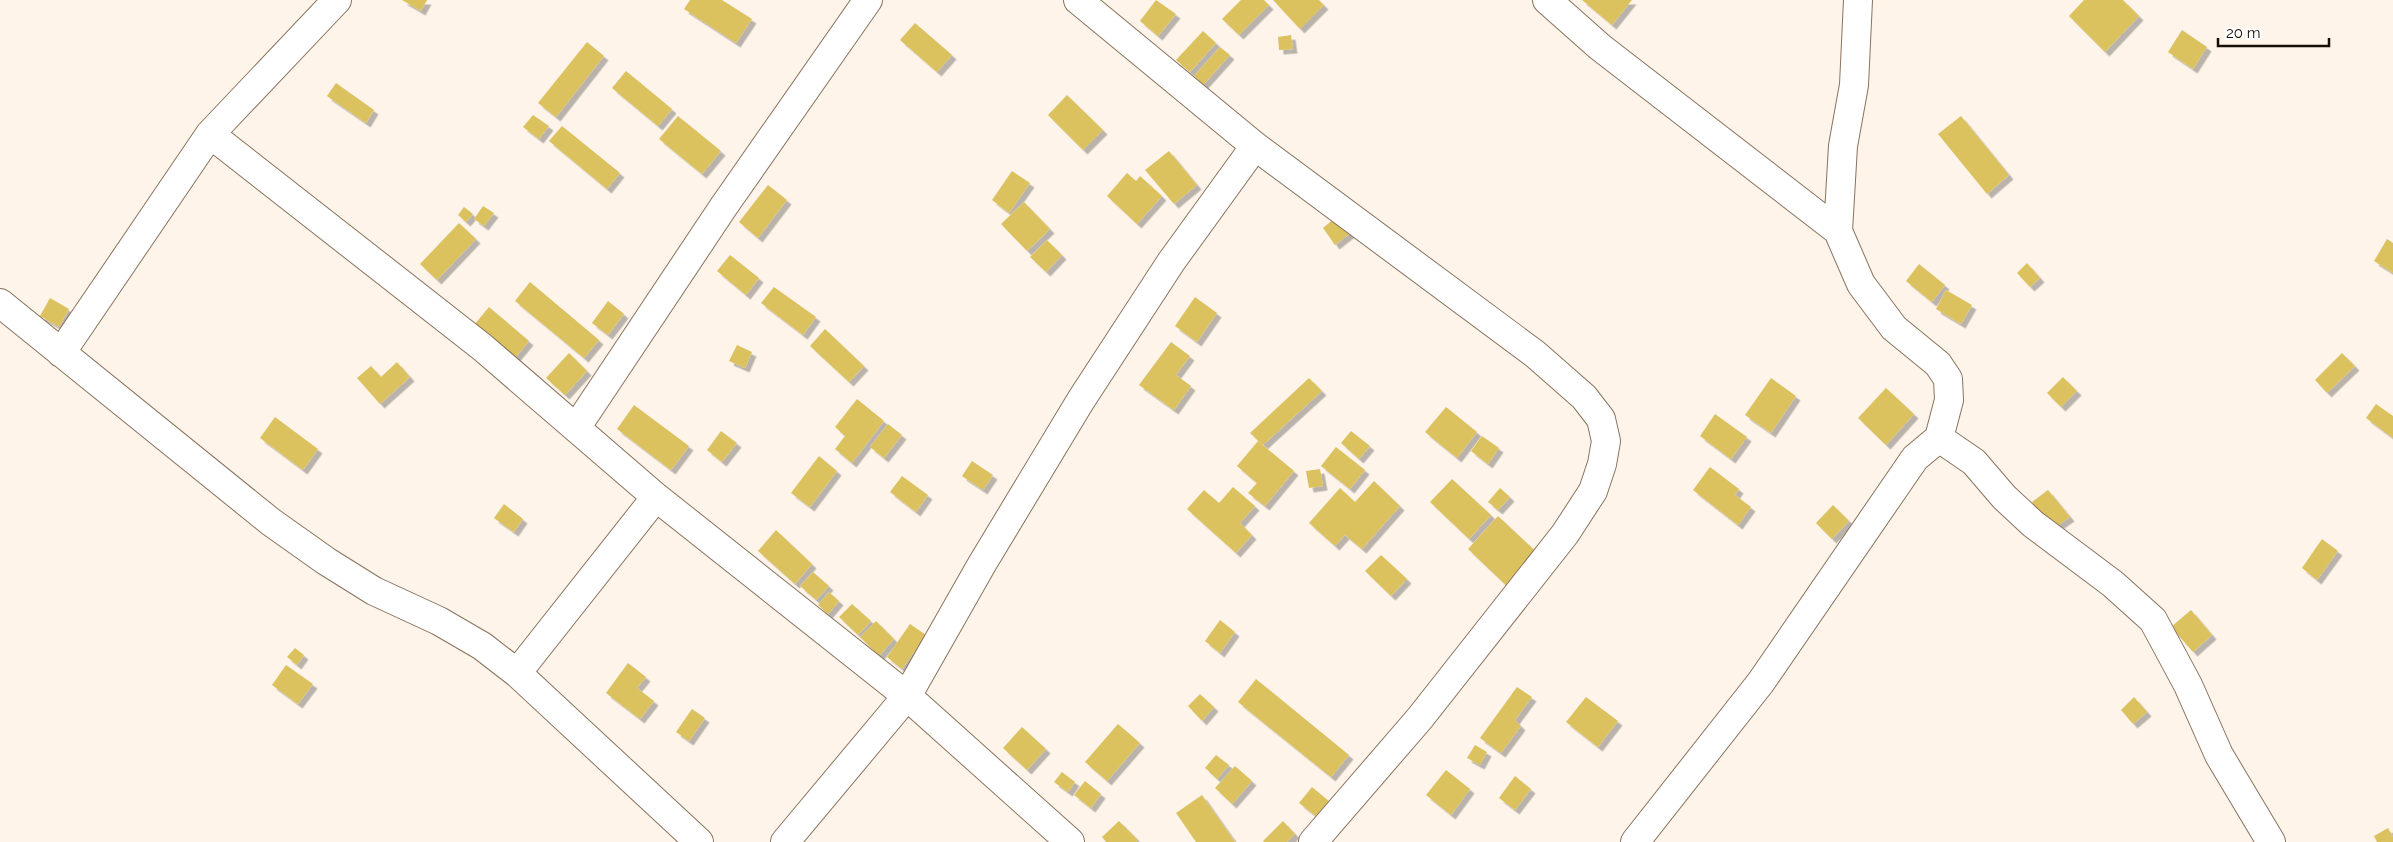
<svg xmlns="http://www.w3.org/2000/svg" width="2393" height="842" font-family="Raleway,sans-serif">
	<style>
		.building { fill: #dcc25e; filter: url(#shadow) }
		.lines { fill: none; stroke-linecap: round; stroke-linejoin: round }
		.street-casing { stroke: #89735e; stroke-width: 30 }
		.street { stroke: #fff; stroke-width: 28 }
	</style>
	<defs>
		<filter id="shadow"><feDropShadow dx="4.5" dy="4.5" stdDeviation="0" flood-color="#0004"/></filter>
	</defs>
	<rect width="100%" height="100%" fill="#fef4ea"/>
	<path class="building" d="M402 0H427L421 11Z
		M690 0H722L752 19 736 43 684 9Z
		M1156 0 1176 14 1158 36 1140 21Z
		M1241 0H1264L1269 5 1239 35 1222 19Z
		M1273 0H1319L1324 5 1300 29Z
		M1582 0H1632L1612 25Z
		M2084 0H2123L2139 16 2105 52 2069 16Z
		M915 23 952 55 937 72 900 40Z
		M2182 30 2207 47 2193 69 2168 52Z
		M1203 31 1216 43 1190 72 1176 60Z
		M1291 35 1293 49 1279 50 1278 37Z
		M587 42 604 56 556 117 538 103Z
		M1220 47 1230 55 1203 85 1194 76Z
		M626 71 672 109 658 126 612 88Z
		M336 83 374 110 366 123 327 96Z
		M1067 95 1103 130 1083 150 1048 115Z
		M533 115 549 126 539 139 523 127Z
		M678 116 721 151 702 174 659 139Z
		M1961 116 2009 175 1987 194 1938 134Z
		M562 126 620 173 607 189 549 141Z
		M1169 151 1197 185 1174 204 1145 170Z
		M1012 171 1030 183 1009 213 992 200Z
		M1127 173 1136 181 1140 176 1162 196 1137 224 1107 196Z
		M768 185 787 200 758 238 739 222Z
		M1024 202 1050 229 1027 251 1001 224Z
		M483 206 494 213 484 226 474 219Z
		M464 207 473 214 466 222 458 215Z
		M1340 214 1353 231 1335 245 1323 228Z
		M459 223 476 239 437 280 420 264Z
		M2387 239 2393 243V273L2374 261Z
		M1047 240 1062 255 1046 272 1030 257Z
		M730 255 759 278 746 295 717 271Z
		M2027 263 2040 278 2030 287 2017 273Z
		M1919 264 1945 285 1932 302 1906 281Z
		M530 282 599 340 584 358 515 301Z
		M774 287 816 317 803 335 761 303Z
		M1946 290 1972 305 1961 324 1936 309Z
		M1195 297 1217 313 1197 342 1175 326Z
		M50 298 69 309 59 327 40 316Z
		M608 301 624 314 608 335 592 323Z
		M489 307 529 341 514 359 474 325Z
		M825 329 864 366 849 382 810 346Z
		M1171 342 1190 356 1176 375 1191 386 1174 410 1139 385Z
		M737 345 752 352 745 368 729 361Z
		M569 353 587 371 565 395 546 378Z
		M2342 353 2355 366 2327 393 2315 380Z
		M397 362 410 377 380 404 357 378 371 366 381 377Z
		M2063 377 2077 391 2061 407 2047 393Z
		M1309 378 1322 391 1263 445 1250 433Z
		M1771 378 1796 396 1771 433 1745 415Z
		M1886 388 1914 414 1886 445 1858 418Z
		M857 399 884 421 852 463 835 449 845 436 835 427Z
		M2376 404 2393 416V438L2366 418Z
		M634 405 689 446 671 470 617 429Z
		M1446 407 1477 432 1457 458 1425 432Z
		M1715 414 1747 437 1731 459 1700 436Z
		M275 417 318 449 303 470 260 438Z
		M888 424 902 435 884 458 870 447Z
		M721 431 737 443 722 462 707 450Z
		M1351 431 1370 446 1359 459 1341 443Z
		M1482 436 1499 448 1488 464 1471 451Z
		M1258 441 1294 471 1265 506 1248 493 1257 483 1237 466Z
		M1336 447 1365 470 1350 489 1321 466Z
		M819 456 837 471 810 507 791 493Z
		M972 461 993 475 983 490 962 476Z
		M1710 467 1739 489 1735 495 1751 507 1738 525 1693 490Z
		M1320 469 1323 486 1309 488 1306 471Z
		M902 476 928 495 916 512 890 492Z
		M1452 479 1491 515 1469 539 1430 502Z
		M1374 481 1400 506 1362 549 1345 535 1335 546 1309 523 1340 488 1355 502Z
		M1233 487 1255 506 1240 523 1252 535 1236 553 1187 509 1204 490 1219 503Z
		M1500 488 1510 497 1498 510 1488 502Z
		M2048 490 2070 517 2053 529 2032 502Z
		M504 504 523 519 514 532 494 518Z
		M1833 505 1849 521 1832 539 1816 523Z
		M1498 516 1543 558 1512 591 1468 549Z
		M776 530 812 564 795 584 758 551Z
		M2322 539 2338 551 2317 580 2302 568Z
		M1381 555 1407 579 1391 596 1365 571Z
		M813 572 829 586 816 600 800 586Z
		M829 592 839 601 828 614 818 605Z
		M852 604 871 621 858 635 839 617Z
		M2191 610 2212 635 2193 652 2171 627Z
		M1220 620 1235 632 1220 653 1205 641Z
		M876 621 894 639 879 656 860 637Z
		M910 624 926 635 902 669 887 657Z
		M295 648 304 655 297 665 287 657Z
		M628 663 646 677 637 688 654 701 640 719 606 693Z
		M286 665 313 684 298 704 272 685Z
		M1256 679 1349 755 1331 777 1238 702Z
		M1517 687 1532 697 1515 720 1521 726 1501 753 1480 738Z
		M1200 694 1214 707 1202 721 1188 706Z
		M1586 697 1618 721 1598 747 1566 722Z
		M2134 697 2147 712 2133 724 2121 710Z
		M692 709 705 718 689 741 676 732Z
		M1118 724 1140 743 1107 781 1085 762Z
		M1022 727 1046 749 1027 770 1003 748Z
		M1475 745 1487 752 1480 765 1467 758Z
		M1216 755 1229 765 1217 779 1205 768Z
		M1235 766 1252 781 1232 804 1215 788Z
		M1446 770 1470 789 1451 815 1426 795Z
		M1062 772 1075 782 1068 792 1054 782Z
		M1515 776 1531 789 1515 810 1499 798Z
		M1085 781 1101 794 1091 808 1074 795Z
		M1312 787 1330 802 1317 817 1299 803Z
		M1202 795 1235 842H1196L1176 813Z
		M1119 821 1138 840 1136 842H1106L1102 837Z
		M1283 821 1295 834 1287 842H1264L1263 841Z
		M2388 828 2393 837V842H2377L2374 836Z"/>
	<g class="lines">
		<defs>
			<path id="street" d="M1078 0 1255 146 1535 354 1584 397 1601 419 1606 441 1602 464 1593 491 1565 534 1420 718 1313 842
				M1547 0 1600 47 1838 231
				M210 134 482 347 656 497 907 696 1070 842
				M0 303 271 522 326 561 374 591 439 621 482 646 517 673 699 842
				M61 353 210 134 337 0
				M576 428 724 206 868 0
				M1939 438 1974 462 2004 497 2033 524 2113 584 2153 620 2188 685 2219 755 2271 842
				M517 673 656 497
				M785 842 907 696 982 564 1081 400 1171 262 1255 146
				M1635 842 1761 682 1915 458 1939 438 1949 400 1948 379 1938 364 1894 328 1861 284 1838 231 1843 146 1854 85 1858 0"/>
		</defs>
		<use href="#street" class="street-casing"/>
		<use href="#street" class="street"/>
	</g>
	<path d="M2218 38v8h111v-8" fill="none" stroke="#170f07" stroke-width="2.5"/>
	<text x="2226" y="38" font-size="15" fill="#170f07" stroke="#ffffff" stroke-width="4" paint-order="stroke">20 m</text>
</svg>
